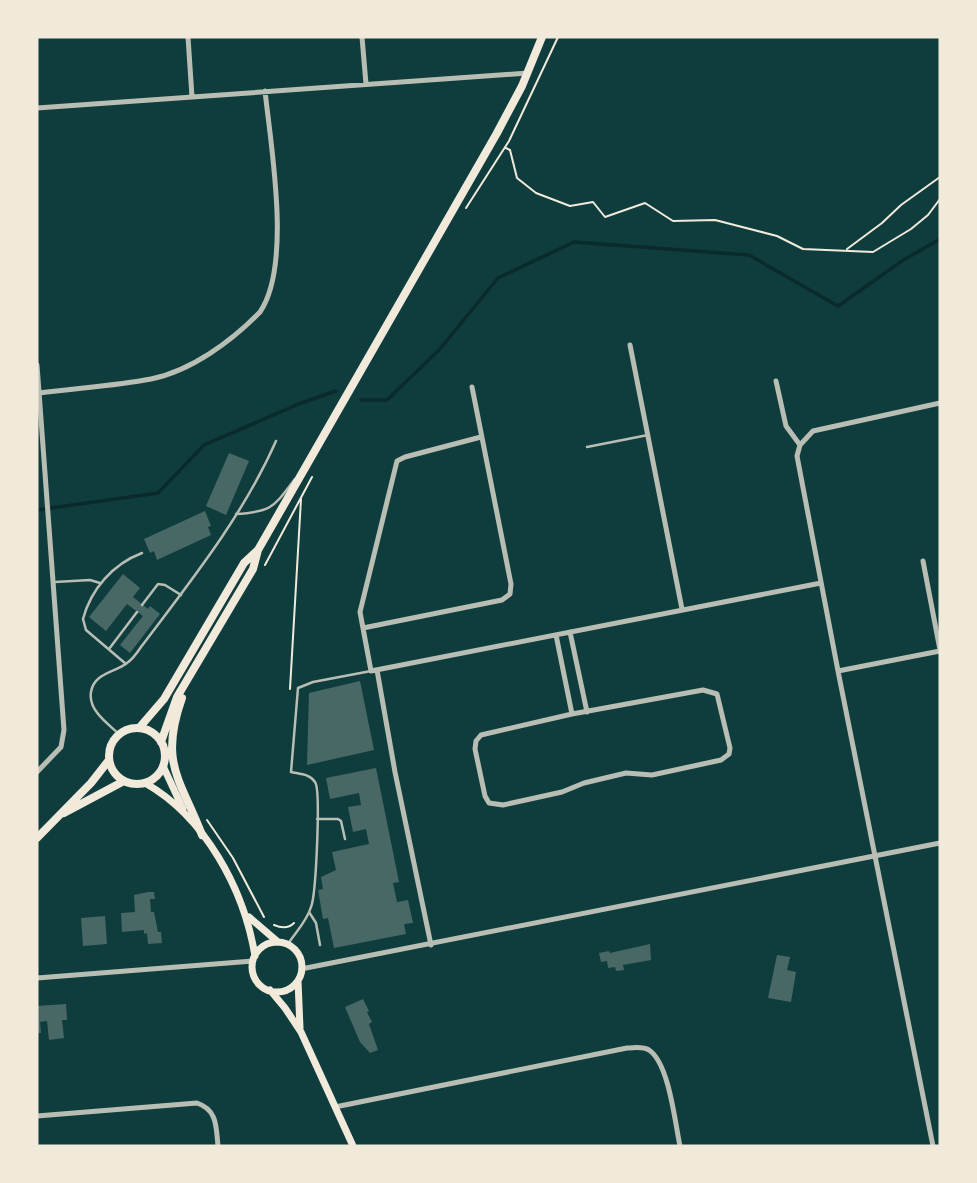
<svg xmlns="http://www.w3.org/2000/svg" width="977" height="1183" font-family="'Work Sans',sans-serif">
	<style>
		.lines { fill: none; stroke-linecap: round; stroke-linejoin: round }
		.stream { stroke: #0a2a2b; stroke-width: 3.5 }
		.building { fill: #486865 }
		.path { stroke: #f1e9da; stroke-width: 2 }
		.service { stroke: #b8beb3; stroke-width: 2.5 }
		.minor { stroke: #b8beb3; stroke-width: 5 }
		.secondary { stroke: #f1e9da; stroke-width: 7 }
		.trunk { stroke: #f1e9da; stroke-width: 8 }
	</style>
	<rect width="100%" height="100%" fill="#0f3d3e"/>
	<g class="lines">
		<path class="stream" d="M361 400H387L439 350 498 278 574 242 749 255 838 306 902 261 940 239
			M37 510 158 493 204 445 301 403 336 391"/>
	</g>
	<path class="building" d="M229 453 249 461 226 515 206 506Z
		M205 511 211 526 208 527 211 535 157 560 154 551 150 553 144 539Z
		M123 574 140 588 133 597 148 609 150 606 160 614 130 653 120 645 143 616 127 604 106 631 89 617Z
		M360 681 374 750 307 765 309 693Z
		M376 768 399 882 393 883 397 902 408 900 413 923 404 924 406 934 334 948 328 918 323 919 318 890 323 889 321 877 336 870 332 852 369 844 366 829 353 832 348 807 361 805 359 793 330 799 326 778Z
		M148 892H154L155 899H150L151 912H154L158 932H161L162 943 148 944 147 933 144 934V930L122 932 121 913 135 912 134 895Z
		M105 916 107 944 83 946 81 918Z
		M650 944 651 960 623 965 624 970 616 971 615 967 608 968 607 961 601 962 599 953 609 951 610 953Z
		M777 955 790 957 787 970 796 972 791 1002 768 998Z
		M363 999 369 1011 367 1012 372 1022 369 1024 378 1050 370 1053 360 1042 345 1007Z
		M66 1004 67 1020H62L64 1038 49 1040 47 1021 40 1022 41 1033H37V1006Z"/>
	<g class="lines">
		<path class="path" d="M506 148 510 150 517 178 536 193 570 206 593 202 605 217 645 203 673 221 715 220 777 236 803 249 873 252 911 229 928 215 940 199
			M466 208 509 141 558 37
			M847 249 882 223 901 205 940 177
			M265 565 312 477
			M290 689 301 499
			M207 820 233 858 264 917
			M274 925C281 928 288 929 294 923"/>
		<path class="service" d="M587 447 648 435
			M236 514C273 512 274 506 295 479
			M55 582 90 580 100 583
			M142 605 158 584 165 585 181 595
			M109 649 137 612
			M126 664 86 630 83 619C91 589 113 564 142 553
			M119 734C107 723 88 710 91 692 94 673 114 673 127 663 133 659 137 653 141 647 190 582 243 516 276 441
			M317 819H338L341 821 345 839
			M309 912 316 923 320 945
			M288 944C295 933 307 921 311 907 316 895 321 790 315 782 310 774 300 774 291 772L298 688 313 682 371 671"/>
		<path class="minor" d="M188 37 192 97
			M362 37 366 84
			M37 108 528 73
			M630 345 682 609
			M37 365 64 730 61 747 37 772
			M776 381 786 426 800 445
			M39 393C76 388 115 386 151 379 191 371 232 341 260 312 292 265 271 147 265 91
			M481 437 405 457 397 461 360 612 371 671 821 583
			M923 561 940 650
			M363 628 502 600 510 594 511 584 472 387
			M570 632 587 712
			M556 635 572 714
			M377 670 395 772 431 945
			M838 671 940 651
			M703 690 717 694 730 748 729 754 721 760 652 775 626 773 584 783 562 792 503 805 489 803 485 796 475 749 476 741 481 735 572 714Z
			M301 969 940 843
			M37 978 253 961
			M335 1107 627 1048C635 1048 642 1046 649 1050 669 1063 675 1123 680 1146
			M37 1116 197 1103C218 1110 216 1128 218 1146
			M933 1146 838 671 797 456 800 445 813 431 940 403"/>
		<path class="secondary" d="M163 766 183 809
			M145 783C205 817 244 889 255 956
			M249 917 278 942
			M252 967a25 25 0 1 1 50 0a25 25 0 1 1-50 0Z
			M298 981 300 1028
			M270 990 285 1008 301 1032 353 1146"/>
		<path class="trunk" d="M182 698C159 763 180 778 202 835
			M109 756a28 28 0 1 1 56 0a28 28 0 1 1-56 0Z
			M139 728 164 699 244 563 258 550 497 133 522 86 542 37
			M161 742 177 697 253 569 258 550
			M64 813 124 781
			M37 838 91 783 109 760"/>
	</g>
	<rect width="977" height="1183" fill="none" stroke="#f1e9da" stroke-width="77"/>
</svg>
